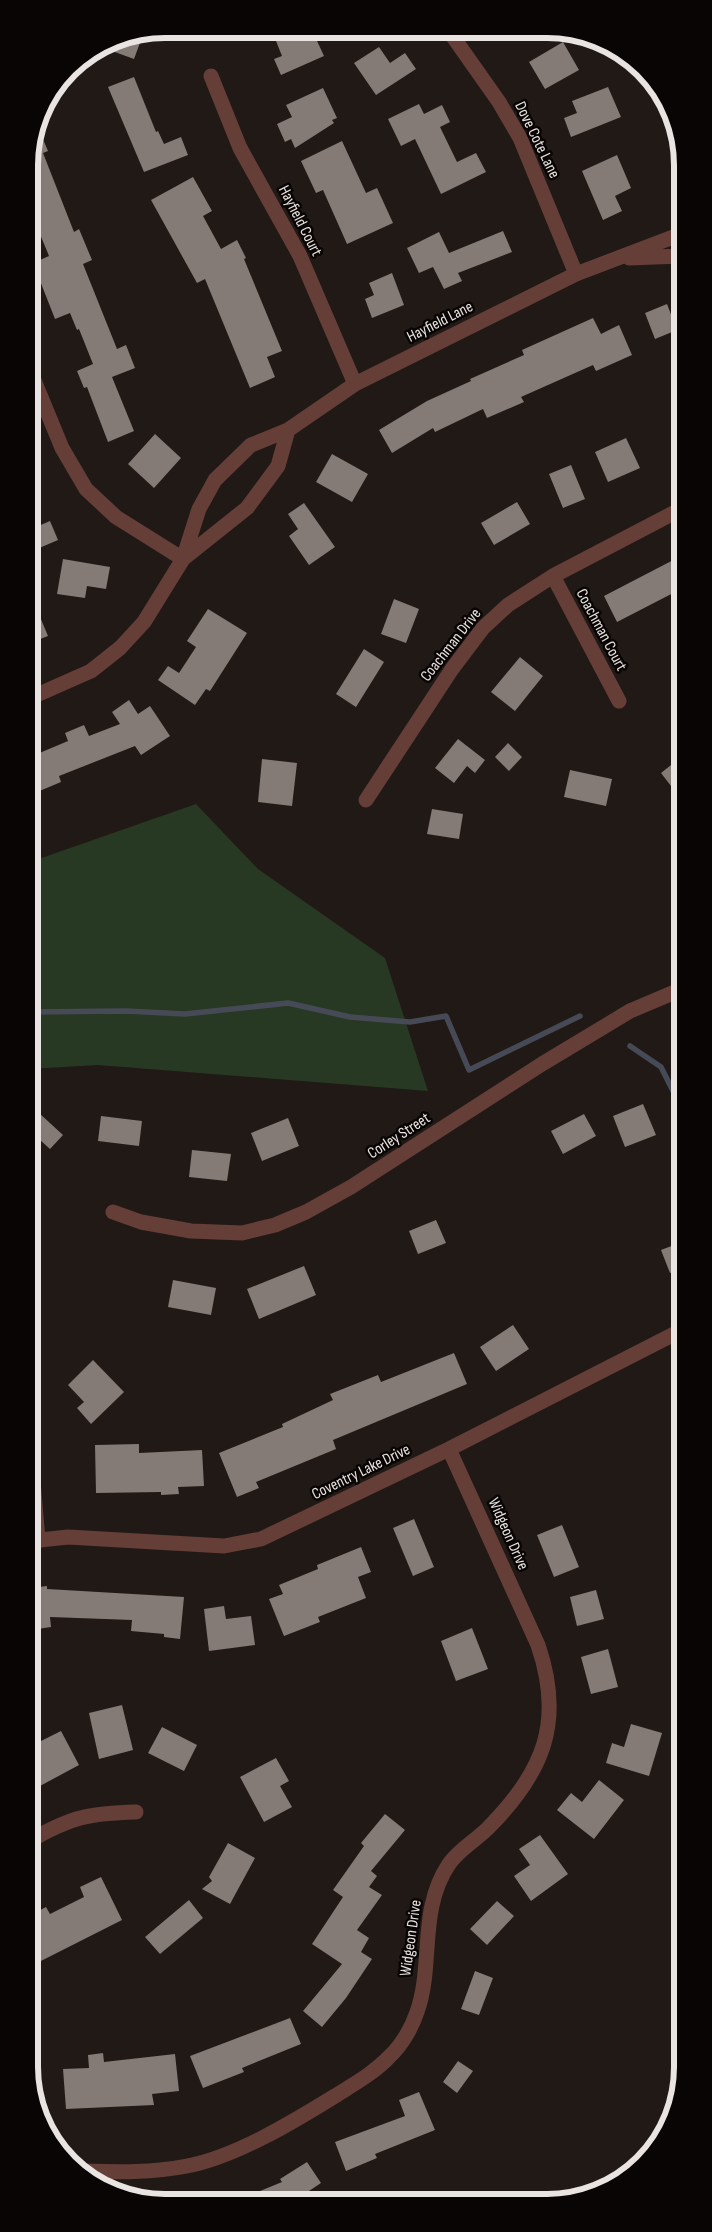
<svg xmlns="http://www.w3.org/2000/svg" width="712" height="2232" font-family="'Sofia Sans Condensed',sans-serif">
	<style>
		.green { fill: #273823 }
		.lines { fill: none; stroke-linecap: round; stroke-linejoin: round }
		.stream { stroke: #464a56; stroke-width: 5.5 }
		.building { fill: #847a76 }
		.minor { stroke: #643e37; stroke-width: 15 }
		.labels { text-anchor: middle; dominant-baseline: central; stroke-width: 5; stroke-linejoin: round; paint-order: stroke }
		.street-label { font-size: 16px; fill: #e9e4e1; stroke: #080504 }
		.rim { fill: none; stroke: #e9e4e1; stroke-width: 6 }
	</style>
	<rect width="100%" height="100%" fill="#211915"/>
	<path class="green" d="M196 804 258 869 385 958 428 1091 98 1065 30 1069V862Z"/>
	<g class="lines">
		<path class="stream" d="M30 1012 126 1011 185 1014 288 1003 350 1017 410 1022 446 1016 469 1070 580 1016
			M630 1046 661 1067 682 1109"/>
	</g>
	<path class="building" d="M301 30H312L324 56 281 75 274 59 282 56 276 41Z
		M129 36 141 40 134 59 101 47 113 39Z
		M563 42 579 70 545 89 529 62Z
		M379 47 390 63 405 53 416 69 376 95 354 63Z
		M134 77 156 132 158 131 164 144 181 137 188 155 144 172 108 87Z
		M608 87 621 117 571 137 564 118 577 113 572 101Z
		M323 88 337 118 332 120 334 123 295 148 291 139 285 142 277 124 292 117 286 105Z
		M419 104 424 114 442 105 450 122 440 127 457 162 476 153 486 172 441 194 415 139 401 146 388 119Z
		M37 125 48 151 43 153 74 232 79 229 92 260 83 264 117 349 126 345 135 368 112 377 134 431 108 442 87 387 84 388 77 371 93 364 79 329 77 330 70 313 55 319 33 263 49 256 35 222 29 225V156Z
		M342 141 366 193 377 188 393 223 347 244 323 190 316 193 301 161Z
		M617 155 631 188 615 196 622 211 603 220 582 171Z
		M193 177 212 211 203 216 221 249 237 240 246 258 244 259 282 351 267 357 275 377 250 388 205 279 197 283 151 200Z
		M503 231 512 252 458 273 462 281 444 289 433 267 419 273 407 248 439 232 449 253Z
		M392 273 404 305 372 318 365 299 374 295 369 283Z
		M667 304 677 330 655 339 645 313Z
		M593 318 601 334 619 325 632 355 596 371 593 365 521 397 524 402 487 418 483 409 435 432 433 428 392 453 379 430 427 401 471 381 470 379 524 355 522 350Z
		M155 434 181 458 154 488 128 464Z
		M626 438 640 468 608 482 595 452Z
		M332 454 368 474 352 502 316 482Z
		M571 465 585 499 563 508 549 474Z
		M517 502 530 524 494 545 481 523Z
		M304 503 335 547 309 565 289 536 298 529 288 514Z
		M50 521 58 540 30 552 29 530Z
		M681 556V589L617 622 604 596Z
		M63 559 110 567 106 589 87 586 85 598 57 594Z
		M30 593 48 636 30 643Z
		M394 599 419 609 406 643 381 634Z
		M208 609 247 633 210 691 206 689 195 705 158 680 168 666 179 673 196 647 187 641Z
		M364 649 384 662 356 707 336 694Z
		M520 657 543 676 515 711 491 692Z
		M129 700 138 714 150 706 170 736 141 755 135 746 59 776 61 782 30 795V757L68 741 65 733 84 725 89 736 120 724 112 712Z
		M458 739 485 760 475 773 467 766 454 783 435 768Z
		M508 743 522 757 509 771 495 757Z
		M681 757V799L661 773Z
		M262 759 297 763 292 806 258 802Z
		M570 770 612 779 606 806 564 797Z
		M432 809 463 814 459 839 427 834Z
		M643 1104 656 1135 625 1147 613 1116Z
		M39 1113 63 1135 50 1149 30 1131V1123Z
		M584 1114 596 1136 563 1154 551 1131Z
		M101 1116 142 1121 139 1146 98 1141Z
		M288 1118 299 1146 262 1161 251 1133Z
		M192 1150 231 1154 227 1181 189 1177Z
		M436 1220 446 1243 418 1254 409 1231Z
		M682 1242V1268L670 1273 661 1250Z
		M304 1266 316 1295 259 1319 247 1289Z
		M173 1280 216 1288 211 1315 168 1307Z
		M513 1325 529 1349 496 1371 480 1347Z
		M454 1353 467 1384 333 1440 336 1449 256 1482 259 1488 237 1497 219 1453 283 1427 282 1424 333 1400 330 1394 378 1375 381 1382Z
		M93 1360 124 1392 91 1424 77 1408 84 1402 68 1385Z
		M139 1444V1453L202 1450 204 1486 178 1487 179 1494 161 1495V1492L96 1493 95 1445Z
		M414 1519 434 1567 413 1576 393 1528Z
		M562 1525 579 1567 554 1577 537 1535Z
		M361 1547 371 1572 358 1577 366 1598 318 1617 320 1622 284 1636 269 1599 283 1594 279 1585 318 1569 317 1565Z
		M47 1586V1589L184 1597 180 1639 164 1637V1634L131 1631 132 1620 50 1617 51 1627 31 1630V1588Z
		M596 1590 604 1619 577 1626 570 1597Z
		M224 1606 226 1619 251 1616 255 1645 209 1651 204 1609Z
		M472 1628 488 1669 456 1681 441 1641Z
		M608 1649 618 1687 591 1694 581 1657Z
		M122 1705 133 1750 99 1759 89 1713Z
		M631 1724 662 1733 649 1776 606 1763 612 1743 624 1747Z
		M162 1727 197 1745 184 1771 148 1753Z
		M61 1731 79 1765 40 1786 31 1768V1746Z
		M276 1758 289 1781 280 1786 292 1807 264 1822 240 1777Z
		M599 1780 624 1800 594 1839 557 1810 571 1793 582 1802Z
		M385 1814 405 1830 371 1871 377 1876 369 1887 382 1895 357 1930 369 1938 361 1952 372 1959 346 1998 322 2027 303 2011 342 1964 312 1944 343 1897 333 1890 364 1846 361 1843Z
		M540 1835 568 1874 531 1901 514 1876 530 1865 519 1849Z
		M228 1843 255 1858 230 1904 202 1889 212 1881 209 1877Z
		M101 1877 122 1920 31 1966V1915L46 1907 50 1914 84 1897 80 1887Z
		M189 1900 203 1918 160 1954 145 1937Z
		M497 1901 514 1916 487 1945 470 1929Z
		M475 1971 493 1978 479 2015 461 2009Z
		M290 2018 301 2044 242 2068 244 2072 203 2088 190 2056Z
		M103 2053 104 2062 175 2054 179 2091 152 2094 154 2105 66 2109 63 2069 89 2068 88 2055Z
		M458 2061 473 2071 457 2093 443 2082Z
		M419 2092 435 2130 375 2154 377 2158 346 2171 335 2142 405 2116 399 2100Z
		M307 2162 321 2183 294 2201H236L282 2182 280 2179Z"/>
	<g class="lines">
		<path class="minor" d="M449 31 499 102 520 138 576 274
			M211 76 240 148 300 256 355 384
			M629 258 681 256
			M29 368 62 448 86 489 116 517 183 559
			M183 559 247 508 278 466 288 430
			M553 576 619 701
			M30 698 91 671 120 648 144 622 183 559 199 509 215 480 251 445 288 430 355 384 576 274 681 234
			M366 800 452 669 483 628 508 605 553 576 681 509
			M113 1212 141 1222 191 1231 242 1233 275 1225 306 1212 351 1187 542 1064 630 1011 682 989
			M31 1457 38 1540
			M31 1541 68 1537 224 1546 261 1539 449 1449 682 1330
			M31 1840C71 1817 90 1813 136 1812
			M83 2171C118 2172 152 2173 187 2166 235 2157 293 2122 335 2096 354 2084 374 2073 390 2056 402 2045 412 2027 417 2012 434 1964 418 1910 449 1864 459 1849 477 1840 490 1826 544 1771 564 1721 538 1645L449 1449"/>
	</g>
	<g class="labels">
		<g class="street-label">
			<text transform="translate(537 140) rotate(64)">Dove Cote Lane</text>
			<text transform="translate(300 221) rotate(63)">Hayfield Court</text>
			<text transform="translate(440 322) rotate(-27)">Hayfield Lane</text>
			<text transform="translate(601 630) rotate(62)">Coachman Court</text>
			<text transform="translate(451 645) rotate(-52)">Coachman Drive</text>
			<text transform="translate(399 1136) rotate(-33)">Corley Street</text>
			<text transform="translate(361 1472) rotate(-26)">Coventry Lake Drive</text>
			<text transform="translate(508 1534) rotate(66)">Widgeon Drive</text>
			<text transform="translate(411 1938) rotate(-82)">Widgeon Drive</text>
		</g>
	</g>
	<path d="M0 0H712V2232H0ZM165 38H547A127 127 0 0 1 674 165V2067A127 127 0 0 1 547 2194H165A127 127 0 0 1 38 2067V165A127 127 0 0 1 165 38Z" fill="#080504" fill-rule="evenodd"/>
	<path class="rim" d="M165 38H547A127 127 0 0 1 674 165V2067A127 127 0 0 1 547 2194H165A127 127 0 0 1 38 2067V165A127 127 0 0 1 165 38Z"/>
</svg>
